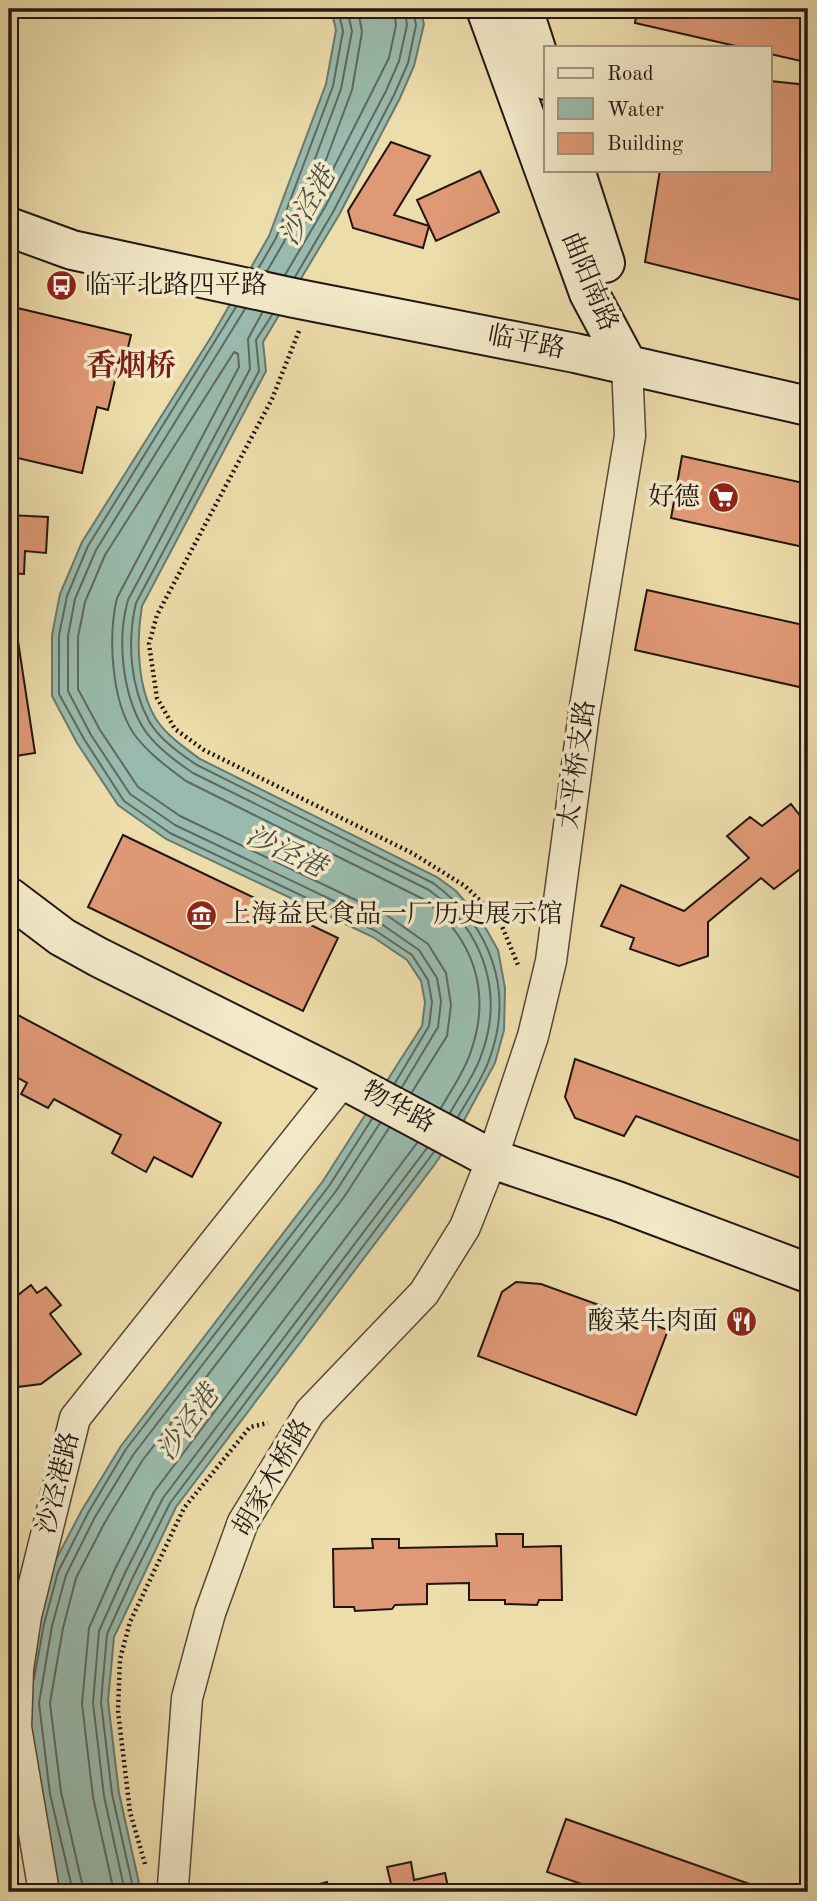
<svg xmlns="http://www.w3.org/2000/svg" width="817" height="1901" font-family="'Old Standard TT','Noto Serif SC',serif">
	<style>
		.water { fill: #99bbad; stroke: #69796f; stroke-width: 2 }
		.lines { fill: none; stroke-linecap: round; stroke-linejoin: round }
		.shore { stroke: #5e6860; stroke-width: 2 }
		.building { fill: #e09976; stroke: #221612; stroke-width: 2 }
		.street-casing { stroke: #554838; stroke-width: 33 }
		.secondary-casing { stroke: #221612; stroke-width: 42 }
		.path { stroke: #221612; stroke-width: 4.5; stroke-dasharray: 2 3.5; stroke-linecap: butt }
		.street { stroke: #f3e9c8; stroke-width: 30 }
		.secondary { stroke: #f3e9c8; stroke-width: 38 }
		.labels { text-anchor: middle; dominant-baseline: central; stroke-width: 7; stroke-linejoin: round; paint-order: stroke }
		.street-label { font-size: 26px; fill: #221612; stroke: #f3e9c8 }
		.poi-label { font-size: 26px; fill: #221612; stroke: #f3e9c8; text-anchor: start }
		.water-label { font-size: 28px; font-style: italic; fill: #4c5048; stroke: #f3e9c8 }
		.quarter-label { font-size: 30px; font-weight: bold; fill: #7a1f14; stroke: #f3e9c8 }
	</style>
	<rect width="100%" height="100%" fill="#edddab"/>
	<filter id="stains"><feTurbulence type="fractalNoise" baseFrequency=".00286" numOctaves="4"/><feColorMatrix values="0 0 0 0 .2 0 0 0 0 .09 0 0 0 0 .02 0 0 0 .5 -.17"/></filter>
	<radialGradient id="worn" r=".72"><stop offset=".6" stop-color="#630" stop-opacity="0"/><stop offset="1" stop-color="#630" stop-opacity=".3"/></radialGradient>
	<path class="water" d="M331 9H420L424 24 414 66 400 98 339 215 263 342 266 371 142 606C136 640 137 688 156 719 166 735 185 748 200 759L437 877 456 891 481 920 498 950 505 988 504 1030 495 1063 461 1126 435 1164 176 1507 114 1637 108 1701 119 1793 141 1892H58L23 1703 51 1569 82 1510 121 1446 323 1181 422 1026 425 1002 421 981 407 960 373 937 166 839 118 805 77 743 52 696V635L60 594 82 542 213 334 269 236 326 84 336 30Z"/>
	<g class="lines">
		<path class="shore" d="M358 9 362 32 352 90 314 192 316 197 320 195 389 58 396 25 394 9
			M258 269 276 238 333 86 343 31 338 9
			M267 271 284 242 341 89 352 31 347 9
			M285 275 325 207 386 91 399 61 407 25 405 9
			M295 277 333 212 394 95 408 63 416 25 413 9
			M236 307 88 546 67 596 59 635V694L84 739 124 801 170 833 376 931 412 955 428 980 432 1002 429 1026 395 1083
			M245 309 96 550 75 599 68 636V691L91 735 130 794 175 825 380 923 419 950 437 978 441 1001 438 1027 402 1087
			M262 313 248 339 250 369 128 600C117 638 122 691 142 726 153 745 175 761 193 773L429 890C483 930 505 992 481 1056 474 1076 460 1095 450 1113
			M272 315 256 340 259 371 136 603C127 641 130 686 149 721 159 739 180 754 197 765L433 883C491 926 515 991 489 1060 482 1080 468 1099 458 1117
			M412 1092 447 1036 451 1005 446 973 428 944 385 914 180 816 138 787 100 730 78 689V637L85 602 105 555 234 352 238 354 239 367 117 598C108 636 111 700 134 734 148 753 167 767 186 781L423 899C473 937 492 991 471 1051 465 1071 451 1090 441 1108
			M34 1679 44 1624 58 1572 88 1513 126 1449 329 1186 372 1119
			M73 1892 50 1794 39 1703 52 1626 66 1575 95 1517 133 1455 336 1191 380 1123
			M84 1892 61 1792 50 1703 63 1628 76 1578 105 1522 142 1461 344 1197 389 1128
			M114 1892 93 1797 82 1704 89 1628 115 1569 154 1492 417 1143
			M125 1892 104 1796 93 1703 99 1631 125 1573 163 1498 427 1148
			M134 1892 112 1794 101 1702 107 1634 133 1577 170 1503 434 1152"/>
	</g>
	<path class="building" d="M637 9H804L801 61 770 54V47H740L635 23Z
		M770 81 808 85V233L800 300 645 262 660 170H770Z
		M391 142 430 156 394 215 429 226 423 248 353 228 348 211Z
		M480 171 499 212 436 241 417 200Z
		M9 306 131 335 124 364 119 363 108 410 97 407 82 473 9 456Z
		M682 456 808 484V548L671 518Z
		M9 515 48 517 46 553 25 551 24 574 9 573Z
		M647 590 808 626V689L635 650Z
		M9 624 16 628 35 753 9 757Z
		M791 804 808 826V863L774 889 761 878 708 922V956L679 966 630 949 634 938 601 926 621 885 684 911 749 858 727 836 750 817 762 826Z
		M123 835 338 938 303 1011 88 907Z
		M14 1013 221 1123 192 1177 154 1157 146 1172 112 1153 121 1135 54 1099 48 1108 21 1094 27 1083 9 1073V1023Z
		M575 1059 808 1144V1200L803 1198V1179L636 1116 624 1136 575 1118 565 1097Z
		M516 1282 541 1284 668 1330 636 1415 478 1356 502 1292Z
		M31 1285 37 1293 46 1287 61 1305 50 1314 81 1354 41 1384 9 1388V1334L15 1332 9 1324V1302Z
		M496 1534H523V1547L561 1546 562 1600H539L537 1605 505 1604V1600H469V1583L427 1584V1604L395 1605 392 1609 355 1611 354 1607H334L333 1549 373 1548 372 1539H399V1548L497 1546Z
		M566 1819 772 1892H604L547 1872Z
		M411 1862 414 1880 445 1873 449 1892H377L392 1888 387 1867Z
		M327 1882 330 1892H306L305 1888Z"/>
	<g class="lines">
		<defs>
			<path id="street" d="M44 1892 16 1727 18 1669 26 1616 75 1418 344 1080
				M175 1892 173 1886 187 1698 210 1613 243 1522 310 1412 424 1293 465 1227 492 1159 533 1036 551 961 584 713 630 436 627 364"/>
			<path id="secondary" d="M486 9 589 293 627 364
				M523 9 546 80
				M575 170 605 263
				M9 227 72 250 294 298 575 353 808 406
				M9 897 62 937 98 957 344 1080 492 1159 617 1201 808 1273"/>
		</defs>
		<use href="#street" class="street-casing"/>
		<use href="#secondary" class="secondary-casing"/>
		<path class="path" d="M299 331 272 399 157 615 149 644 157 698 175 729 204 750 412 853 465 886 499 919 518 965
			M145 1864 130 1812 118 1711 120 1659 130 1622 184 1508 250 1427 268 1423"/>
		<use href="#street" class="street"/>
		<use href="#secondary" class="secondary"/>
	</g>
	<defs>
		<symbol id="bus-disc" viewBox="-11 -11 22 22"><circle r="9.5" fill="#8f2418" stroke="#f3e9c8"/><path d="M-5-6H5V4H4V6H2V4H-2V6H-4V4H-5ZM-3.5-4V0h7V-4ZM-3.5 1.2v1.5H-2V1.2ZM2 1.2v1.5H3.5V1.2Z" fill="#fff"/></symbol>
		<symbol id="supermarket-disc" viewBox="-11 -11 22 22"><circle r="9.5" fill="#8f2418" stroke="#f3e9c8"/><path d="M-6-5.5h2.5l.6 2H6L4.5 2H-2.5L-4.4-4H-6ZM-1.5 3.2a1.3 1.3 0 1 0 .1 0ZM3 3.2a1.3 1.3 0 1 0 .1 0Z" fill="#fff"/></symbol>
		<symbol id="museum-disc" viewBox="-11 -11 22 22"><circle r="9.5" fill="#8f2418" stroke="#f3e9c8"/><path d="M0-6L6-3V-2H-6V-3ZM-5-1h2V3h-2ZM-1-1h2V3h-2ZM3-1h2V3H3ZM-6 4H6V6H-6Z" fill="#fff"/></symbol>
		<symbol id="restaurant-disc" viewBox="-11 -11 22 22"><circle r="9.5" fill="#8f2418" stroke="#f3e9c8"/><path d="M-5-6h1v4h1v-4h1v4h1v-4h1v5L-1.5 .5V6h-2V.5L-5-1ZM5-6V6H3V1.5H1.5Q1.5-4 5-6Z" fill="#fff"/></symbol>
	</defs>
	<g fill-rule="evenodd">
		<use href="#bus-disc" x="44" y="268" width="35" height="35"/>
		<use href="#supermarket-disc" x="706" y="480" width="35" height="35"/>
		<use href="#museum-disc" x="184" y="898" width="35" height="35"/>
		<use href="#restaurant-disc" x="724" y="1304" width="35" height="35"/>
	</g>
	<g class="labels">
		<g class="street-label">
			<text transform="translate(589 282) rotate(67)">曲阳南路</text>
			<text transform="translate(526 343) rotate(11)">临平路</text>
			<text transform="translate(578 765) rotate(-82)">太平桥支路</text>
			<text transform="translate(398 1108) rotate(28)">物华路</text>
			<text transform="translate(273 1478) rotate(-60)">胡家木桥路</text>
			<text transform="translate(59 1483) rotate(-76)">沙泾港路</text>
		</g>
		<g class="poi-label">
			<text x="85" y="286">临平北路四平路</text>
			<text x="700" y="498" text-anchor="end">好德</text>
			<text x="225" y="915">上海益民食品一厂历史展示馆</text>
			<text x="718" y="1322" text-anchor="end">酸菜牛肉面</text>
		</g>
		<g class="water-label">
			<text transform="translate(309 207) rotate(-61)">沙泾港</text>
			<text transform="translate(285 853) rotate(25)">沙泾港</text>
			<text transform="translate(189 1424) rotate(-54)">沙泾港</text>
		</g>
		<g class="quarter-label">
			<text x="131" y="367">香烟桥</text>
		</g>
	</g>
	<rect width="817" height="1901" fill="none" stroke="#edddab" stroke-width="35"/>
	<rect x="10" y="10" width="796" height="1880" fill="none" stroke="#221612" stroke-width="3.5"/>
	<rect x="18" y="18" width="782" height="1866" fill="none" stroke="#221612" stroke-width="2"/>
	<rect x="544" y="46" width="228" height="126" fill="#f3e9c8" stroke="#9f957f" stroke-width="2"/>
	<rect x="558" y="68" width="35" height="10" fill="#f3e9c8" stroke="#9f957f" stroke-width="2"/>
	<text x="607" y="80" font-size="21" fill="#221612">Road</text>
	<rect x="558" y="98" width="35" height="21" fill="#99bbad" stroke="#9f957f" stroke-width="2"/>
	<text x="607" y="116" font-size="21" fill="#221612">Water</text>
	<rect x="558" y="133" width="35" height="21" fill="#e09976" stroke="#9f957f" stroke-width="2"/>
	<text x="607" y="150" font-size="21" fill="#221612">Building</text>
	<rect width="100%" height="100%" filter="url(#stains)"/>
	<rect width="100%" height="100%" fill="url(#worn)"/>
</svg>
